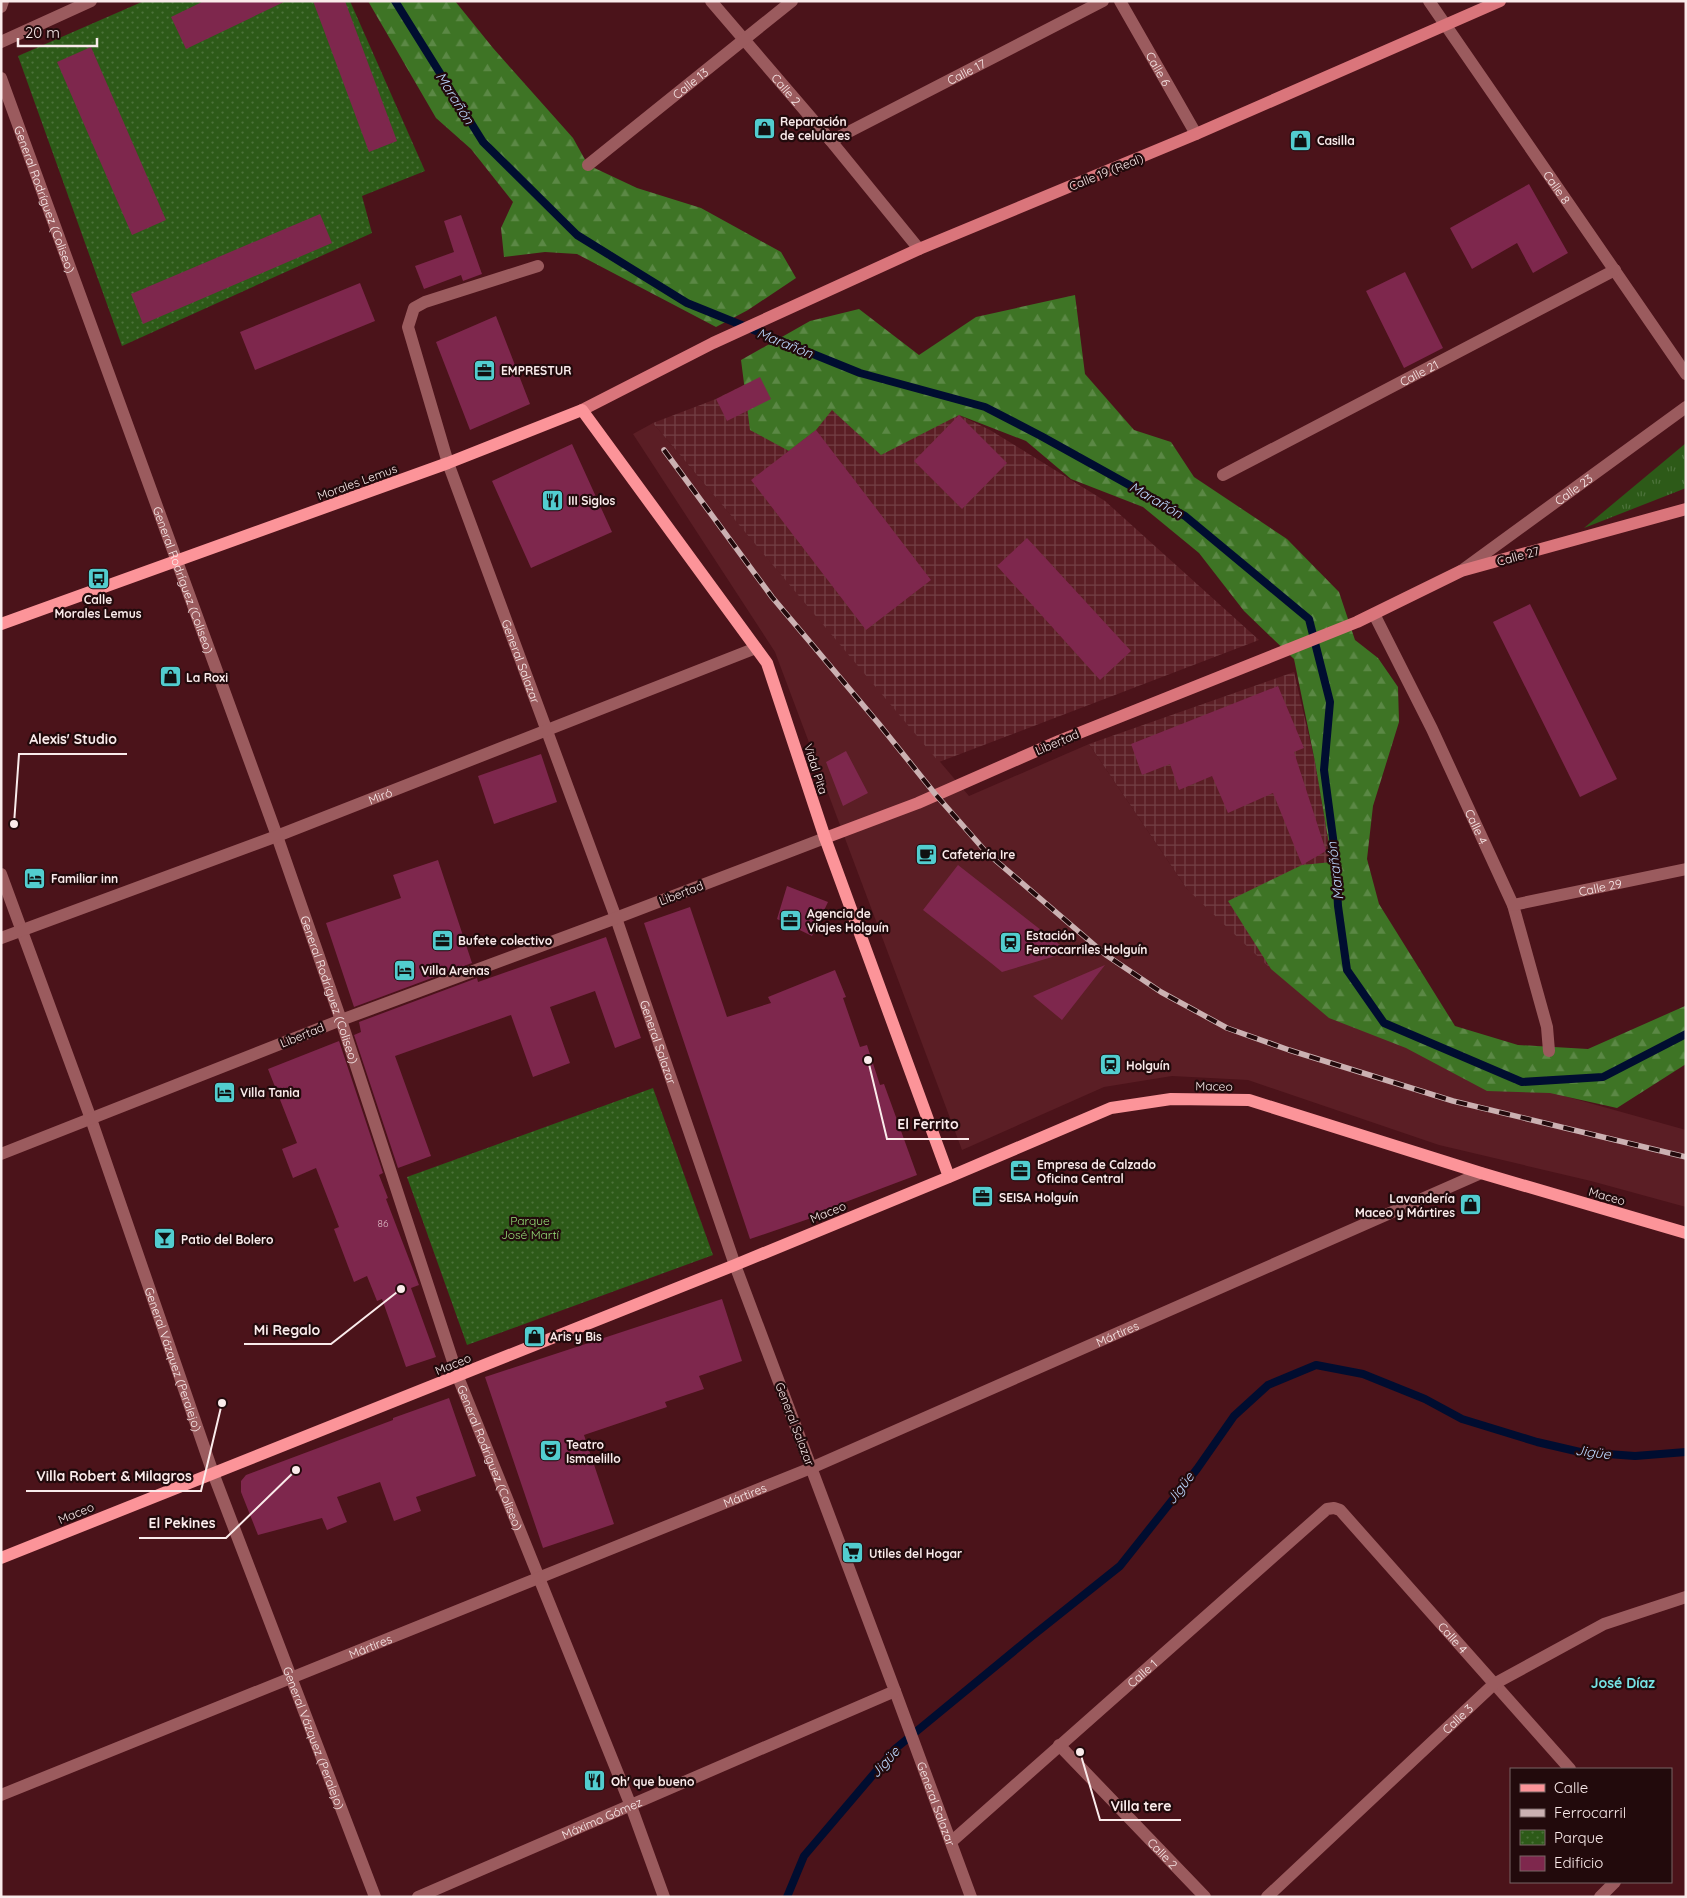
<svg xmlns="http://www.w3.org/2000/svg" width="1687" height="1898" font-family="Quicksand,sans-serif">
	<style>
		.built { fill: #5b1e25 }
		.industrial { fill: url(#industrial-grid) }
		.grass { fill: url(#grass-tufts) }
		.forest { fill: url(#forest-firs) }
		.park { fill: url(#park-dots) }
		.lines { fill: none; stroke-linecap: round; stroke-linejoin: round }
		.stream { stroke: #000d30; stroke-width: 8 }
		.building { fill: #7e274d }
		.minor { stroke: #9b5b5e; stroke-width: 12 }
		.tertiary { stroke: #9b5b5e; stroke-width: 12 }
		.secondary { stroke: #da757b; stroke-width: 12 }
		.primary { stroke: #fc9499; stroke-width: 12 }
		.rail-casing { stroke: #cbb1b2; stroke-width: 5.5 }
		.rail { stroke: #220a0c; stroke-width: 4; stroke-dasharray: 11; stroke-linecap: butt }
		.labels { text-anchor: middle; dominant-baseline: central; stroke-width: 4.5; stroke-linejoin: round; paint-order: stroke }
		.number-label { font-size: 10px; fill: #dbbac4 }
		.street-label { font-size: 12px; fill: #faebeb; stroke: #220a0c }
		.poi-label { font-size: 12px; font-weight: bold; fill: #faebeb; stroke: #220a0c; text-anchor: start }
		.park-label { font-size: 12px; fill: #98e27a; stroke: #220a0c }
		.water-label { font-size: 14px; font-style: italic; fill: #bcd7fe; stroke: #220a0c }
		.neighbourhood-label { font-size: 14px; font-weight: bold; fill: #76e3e5; stroke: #220a0c }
		.leader { fill: none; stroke: #faebeb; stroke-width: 2 }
		.callout-dot { fill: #faebeb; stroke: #220a0c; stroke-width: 2 }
		.callout-label { font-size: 14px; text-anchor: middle; font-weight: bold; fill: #faebeb; stroke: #220a0c; stroke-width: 4.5; stroke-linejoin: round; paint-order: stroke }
	</style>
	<defs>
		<pattern id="industrial-grid" width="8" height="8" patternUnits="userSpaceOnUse" patternTransform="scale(1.25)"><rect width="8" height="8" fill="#5b1e25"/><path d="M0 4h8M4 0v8" fill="none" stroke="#733f45"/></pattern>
		<pattern id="grass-tufts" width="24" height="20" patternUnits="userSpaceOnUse" patternTransform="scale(1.25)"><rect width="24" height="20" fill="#2d5a18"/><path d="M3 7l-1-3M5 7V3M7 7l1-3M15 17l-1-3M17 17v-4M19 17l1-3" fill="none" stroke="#4c723a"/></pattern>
		<pattern id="forest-firs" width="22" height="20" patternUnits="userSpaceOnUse" patternTransform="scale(1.25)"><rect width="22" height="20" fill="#3e7425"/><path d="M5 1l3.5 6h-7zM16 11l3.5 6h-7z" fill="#5b8845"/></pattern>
		<pattern id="park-dots" width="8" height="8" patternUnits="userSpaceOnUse" patternTransform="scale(1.25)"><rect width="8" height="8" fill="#2d5a18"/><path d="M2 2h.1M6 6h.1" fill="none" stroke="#4c723a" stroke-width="1.8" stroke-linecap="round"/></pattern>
	</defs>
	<rect width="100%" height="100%" fill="#4b131a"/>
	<path class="built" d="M653 423 969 796 1089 744 1187 889 1518 1083 1686 1130V1207L1591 1181 1439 1145 1248 1080 1172 1076 1104 1087 962 1150 775 652 633 434Z"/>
	<path class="industrial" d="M760 377 959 415 990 430 1105 501 1259 640 939 762 653 423 716 399Z
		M1294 672 1315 762 1332 863 1271 969 1187 889 1089 744Z"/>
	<path class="grass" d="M1686 443V488L1584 528Z"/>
	<path class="forest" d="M368 1H455L493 48 573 138 588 165 637 188 701 208 781 252 796 278 748 310 716 327 577 254 545 252 504 257 501 228 513 202 471 149 436 118Z
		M1075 295 1085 374 1134 430 1171 442 1194 477 1287 539 1339 592 1355 640 1378 658 1398 687 1399 722 1373 806 1367 859 1379 904 1455 1026 1518 1045 1588 1049 1685 1006 1686 1064 1617 1108 1550 1093 1487 1091 1406 1048 1329 1018 1271 969 1228 901 1302 865 1332 862 1315 762 1294 659 1244 611 1199 553 1143 507 1071 479 1026 441 959 415 881 455 832 410 816 430 789 451 750 430 741 360 810 321 859 309 919 355 976 317Z"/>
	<path class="park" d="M144 1H350L425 171 362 196 372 233 122 346 18 56Z
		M653 1088 713 1255 467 1345 407 1177Z"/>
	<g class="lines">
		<path class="stream" d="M395 1 483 142 577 235 687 303 860 373 985 407 1041 436 1185 516 1309 619 1330 702 1324 770 1335 853 1338 906 1347 970 1384 1023 1522 1082 1603 1077 1686 1034
			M787 1897 804 1856 895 1749 1031 1637 1120 1566 1197 1469 1234 1416 1268 1385 1316 1365 1363 1374 1425 1399 1462 1419 1537 1442 1580 1452 1635 1456 1686 1452"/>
	</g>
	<path class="building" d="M204 1H286L186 49 171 17Z
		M313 1H345L397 141 369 152Z
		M91 47 166 220 132 235 57 62Z
		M1529 184 1568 253 1533 273 1517 243 1472 269 1450 228Z
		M320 214 332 243 143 324 131 294Z
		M461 215 482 274 463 281 461 275 424 289 415 266 454 252 444 221Z
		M1405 272 1443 348 1404 368 1366 291Z
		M360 283 375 321 255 370 240 332Z
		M496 316 530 404 470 430 436 342Z
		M760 377 771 399 727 421 716 399Z
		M959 415 1007 463 962 509 914 461Z
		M816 430 931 580 866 630 751 480Z
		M572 444 612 532 531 568 492 481Z
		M1027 538 1131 651 1100 680 997 566Z
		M1530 604 1617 779 1580 797 1493 622Z
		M1278 686 1304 748 1294 752 1326 851 1302 865 1273 793 1228 813 1212 776 1179 790 1170 764 1142 775 1131 744Z
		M846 751 868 793 843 806 826 762Z
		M541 754 557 802 494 824 478 776Z
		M438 860 472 963 354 1007 326 923 401 898 393 875Z
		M958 865 1069 952 1002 972 991 963 923 910Z
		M787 886 828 902 812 936 777 919Z
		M690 907 727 1017 771 1003 768 997 835 970 846 997 843 998 860 1047 867 1045 880 1085 884 1084 917 1175 819 1212 820 1215 750 1239 644 923Z
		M606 937 641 1038 615 1048 595 991 550 1007 570 1063 533 1077 511 1015 395 1056 431 1156 398 1168 354 1035 361 1032 359 1022 477 978 478 982Z
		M1105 965 1062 1020 1033 996Z
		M339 1041 383 1173 379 1175 388 1198 386 1199 419 1285 411 1288 436 1357 406 1367 382 1299 377 1301 367 1276 354 1282 334 1229 339 1227 316 1168 293 1178 282 1149 297 1143 268 1069Z
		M722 1299 742 1361 699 1376 704 1389 665 1402 667 1407 584 1435 614 1524 543 1548 485 1377Z
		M449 1398 476 1476 416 1497 421 1511 394 1521 380 1482 337 1497 347 1522 327 1530 322 1518 258 1535 241 1492V1481L246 1475 393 1420V1418Z"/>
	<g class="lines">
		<g class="minor">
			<path id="s1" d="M711 1 831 141 919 249"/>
			<path id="s2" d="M1120 1 1196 134"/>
			<path id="s3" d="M1429 1 1686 374"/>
			<path d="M1 7 3 1"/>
			<path d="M1 42 91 1"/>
			<path id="s4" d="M1 78 277 836 341 1020 458 1377 631 1806 664 1897"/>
			<path id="s5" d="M831 141 1103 1"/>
			<path id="s6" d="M588 165 792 1"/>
			<path id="s7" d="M538 266 425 302 414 308 408 327 448 463 616 918 735 1265"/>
			<path id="s8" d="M1223 475 1615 270"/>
			<path id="s9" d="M1374 614 1432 729 1513 905 1547 1027 1549 1051"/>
			<path id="s10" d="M1 874 91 1119 213 1473 375 1897"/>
			<path id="s11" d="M1513 905 1686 869"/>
			<path id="s12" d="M1 938 277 836 756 648"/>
			<path id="s13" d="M895 1691 971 1897"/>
			<path id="s14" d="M1059 1745 1205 1897"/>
			<path id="s15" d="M1 1795 811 1468 1481 1173"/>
			<path id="s16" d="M951 1842 1327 1509 1334 1508 1340 1510 1570 1769"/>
			<path id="s17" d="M1267 1897 1494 1684 1604 1624 1686 1597"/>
			<path d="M1600 1897 1615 1882"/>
		</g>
		<g class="tertiary">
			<path id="s18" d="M1461 571 1686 407"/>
			<path d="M1 1154 341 1020 616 918 825 838"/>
			<path id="s19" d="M418 1897 895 1691 735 1265"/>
		</g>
		<path class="secondary" d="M582 410 713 343 919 249 1196 134 1500 1
			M825 838 918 803 1059 741 1357 622 1461 571 1686 509"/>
		<path class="primary" d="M1 624 448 463 582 410 767 663 825 838 949 1177
			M1 1558 735 1265 949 1177 1111 1108 1171 1099 1249 1100 1481 1173 1686 1233"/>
		<defs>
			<path id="rail" d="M664 450 772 597 879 724 936 795 987 853 1106 955 1161 992 1227 1028 1289 1050 1453 1101 1686 1157"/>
		</defs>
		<use href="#rail" class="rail-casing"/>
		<use href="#rail" class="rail"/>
	</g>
	<defs>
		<symbol id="shop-square" viewBox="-11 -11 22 22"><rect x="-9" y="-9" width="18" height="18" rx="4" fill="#52cdcf" stroke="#220a0c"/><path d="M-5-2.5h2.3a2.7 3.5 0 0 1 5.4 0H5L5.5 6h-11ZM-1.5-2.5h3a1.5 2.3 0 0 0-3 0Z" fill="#111"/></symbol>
		<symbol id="office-square" viewBox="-11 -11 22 22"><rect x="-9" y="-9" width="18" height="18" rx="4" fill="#52cdcf" stroke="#220a0c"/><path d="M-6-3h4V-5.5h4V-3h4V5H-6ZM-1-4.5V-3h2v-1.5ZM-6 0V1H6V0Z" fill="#111"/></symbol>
		<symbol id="restaurant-square" viewBox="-11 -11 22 22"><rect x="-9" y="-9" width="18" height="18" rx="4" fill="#52cdcf" stroke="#220a0c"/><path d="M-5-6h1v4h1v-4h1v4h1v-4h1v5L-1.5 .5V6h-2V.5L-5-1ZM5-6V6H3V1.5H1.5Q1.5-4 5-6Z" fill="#111"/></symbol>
		<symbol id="bus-square" viewBox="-11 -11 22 22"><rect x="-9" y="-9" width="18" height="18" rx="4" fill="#52cdcf" stroke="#220a0c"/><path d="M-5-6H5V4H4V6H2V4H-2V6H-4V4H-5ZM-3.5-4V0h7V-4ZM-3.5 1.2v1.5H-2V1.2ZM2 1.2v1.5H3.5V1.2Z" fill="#111"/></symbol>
		<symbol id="cafe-square" viewBox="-11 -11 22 22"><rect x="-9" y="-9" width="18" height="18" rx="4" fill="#52cdcf" stroke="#220a0c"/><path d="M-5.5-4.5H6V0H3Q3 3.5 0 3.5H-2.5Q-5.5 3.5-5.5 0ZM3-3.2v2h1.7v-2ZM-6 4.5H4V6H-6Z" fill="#111"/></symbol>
		<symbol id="hotel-square" viewBox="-11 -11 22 22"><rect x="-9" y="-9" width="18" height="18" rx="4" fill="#52cdcf" stroke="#220a0c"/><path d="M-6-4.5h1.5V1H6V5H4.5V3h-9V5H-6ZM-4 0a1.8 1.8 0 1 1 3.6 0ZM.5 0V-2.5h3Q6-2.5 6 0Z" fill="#111"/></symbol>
		<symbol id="station-square" viewBox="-11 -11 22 22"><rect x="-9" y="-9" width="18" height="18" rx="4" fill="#52cdcf" stroke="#220a0c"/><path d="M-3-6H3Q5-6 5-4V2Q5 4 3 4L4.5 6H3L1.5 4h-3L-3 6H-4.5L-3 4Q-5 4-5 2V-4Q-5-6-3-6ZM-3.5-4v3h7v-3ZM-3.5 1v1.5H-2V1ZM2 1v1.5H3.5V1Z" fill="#111"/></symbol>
		<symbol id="bar-square" viewBox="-11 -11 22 22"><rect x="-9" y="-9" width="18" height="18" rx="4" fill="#52cdcf" stroke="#220a0c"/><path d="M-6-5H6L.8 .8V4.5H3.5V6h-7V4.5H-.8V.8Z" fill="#111"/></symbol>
		<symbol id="theatre-square" viewBox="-11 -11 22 22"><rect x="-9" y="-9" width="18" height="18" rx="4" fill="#52cdcf" stroke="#220a0c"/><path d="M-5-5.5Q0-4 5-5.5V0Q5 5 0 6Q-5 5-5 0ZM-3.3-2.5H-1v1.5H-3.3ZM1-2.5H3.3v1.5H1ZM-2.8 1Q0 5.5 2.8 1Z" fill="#111"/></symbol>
		<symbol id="supermarket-square" viewBox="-11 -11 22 22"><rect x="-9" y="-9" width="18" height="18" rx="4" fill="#52cdcf" stroke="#220a0c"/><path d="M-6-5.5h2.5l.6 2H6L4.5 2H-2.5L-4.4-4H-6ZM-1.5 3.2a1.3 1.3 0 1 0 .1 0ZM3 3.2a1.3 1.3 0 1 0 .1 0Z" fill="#111"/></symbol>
	</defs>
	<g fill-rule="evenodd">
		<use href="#shop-square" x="752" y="116" width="25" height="25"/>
		<use href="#shop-square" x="1288" y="128" width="25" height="25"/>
		<use href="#office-square" x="472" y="358" width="25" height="25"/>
		<use href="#restaurant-square" x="540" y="488" width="25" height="25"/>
		<use href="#bus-square" x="86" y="566" width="25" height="25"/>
		<use href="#shop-square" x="158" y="664" width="25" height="25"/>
		<use href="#cafe-square" x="914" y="842" width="25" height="25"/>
		<use href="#hotel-square" x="22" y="866" width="25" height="25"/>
		<use href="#office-square" x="778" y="908" width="25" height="25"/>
		<use href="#office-square" x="430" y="928" width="25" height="25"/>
		<use href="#station-square" x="998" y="930" width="25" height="25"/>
		<use href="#hotel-square" x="392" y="958" width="25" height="25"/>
		<use href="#station-square" x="1098" y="1052" width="25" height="25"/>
		<use href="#hotel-square" x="212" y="1080" width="25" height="25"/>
		<use href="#office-square" x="1008" y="1158" width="25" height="25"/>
		<use href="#office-square" x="970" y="1184" width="25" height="25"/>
		<use href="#shop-square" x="1458" y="1192" width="25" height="25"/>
		<use href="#bar-square" x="152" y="1226" width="25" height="25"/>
		<use href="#shop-square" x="522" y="1324" width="25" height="25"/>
		<use href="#theatre-square" x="538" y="1438" width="25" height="25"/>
		<use href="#supermarket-square" x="840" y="1540" width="25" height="25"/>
		<use href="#restaurant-square" x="582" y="1768" width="25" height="25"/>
	</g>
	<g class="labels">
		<g class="number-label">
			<text x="383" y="1223">86</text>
		</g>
		<g class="street-label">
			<text stroke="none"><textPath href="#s2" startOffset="78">Calle 6</textPath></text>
			<text stroke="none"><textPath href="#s5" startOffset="152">Calle 17</textPath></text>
			<text stroke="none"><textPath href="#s6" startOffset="131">Calle 13</textPath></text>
			<text stroke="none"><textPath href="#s1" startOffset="116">Calle 2</textPath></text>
			<text transform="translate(1106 172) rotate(-22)">Calle 19 (Real)</text>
			<text stroke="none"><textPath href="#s3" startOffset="226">Calle 8</textPath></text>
			<text stroke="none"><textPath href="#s4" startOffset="129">General Rodríguez (Coliseo)</textPath></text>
			<text stroke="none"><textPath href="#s8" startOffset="221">Calle 21</textPath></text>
			<text transform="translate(357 482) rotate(-20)">Morales Lemus</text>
			<text stroke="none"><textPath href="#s18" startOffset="139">Calle 23</textPath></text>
			<text transform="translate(1518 556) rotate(-15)">Calle 27</text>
			<text stroke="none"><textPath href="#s4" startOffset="534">General Rodríguez (Coliseo)</textPath></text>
			<text stroke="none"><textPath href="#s7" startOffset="504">General Salazar</textPath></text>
			<text transform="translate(1057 742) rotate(-23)">Libertad</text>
			<text transform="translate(816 769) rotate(72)">Vidal Pita</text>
			<text stroke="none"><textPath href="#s12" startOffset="405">Miró</textPath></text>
			<text stroke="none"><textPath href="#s9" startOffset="236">Calle 4</textPath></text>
			<text stroke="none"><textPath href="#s11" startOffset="89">Calle 29</textPath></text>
			<text transform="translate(681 893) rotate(-21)">Libertad</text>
			<text stroke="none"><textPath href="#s4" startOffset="969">General Rodríguez (Coliseo)</textPath></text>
			<text transform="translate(302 1035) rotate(-22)">Libertad</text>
			<text stroke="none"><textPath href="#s7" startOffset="909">General Salazar</textPath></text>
			<text transform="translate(1214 1086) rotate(1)">Maceo</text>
			<text transform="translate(1607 1196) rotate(16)">Maceo</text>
			<text transform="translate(828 1212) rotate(-22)">Maceo</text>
			<text stroke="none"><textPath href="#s15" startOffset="1208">Mártires</textPath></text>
			<text stroke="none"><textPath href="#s10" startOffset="515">General Vázquez (Peralejo)</textPath></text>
			<text transform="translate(453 1364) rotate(-22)">Maceo</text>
			<text transform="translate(795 1424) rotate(69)">General Salazar</text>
			<text stroke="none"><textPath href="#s4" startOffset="1464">General Rodríguez (Coliseo)</textPath></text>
			<text stroke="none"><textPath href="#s15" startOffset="802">Mártires</textPath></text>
			<text transform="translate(76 1513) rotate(-22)">Maceo</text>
			<text stroke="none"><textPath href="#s16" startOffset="686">Calle 4</textPath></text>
			<text stroke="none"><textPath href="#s15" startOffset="398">Mártires</textPath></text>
			<text stroke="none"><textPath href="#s16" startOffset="255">Calle 1</textPath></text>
			<text stroke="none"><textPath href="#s17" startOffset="261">Calle 3</textPath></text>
			<text stroke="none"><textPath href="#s10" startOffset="919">General Vázquez (Peralejo)</textPath></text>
			<text stroke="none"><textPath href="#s13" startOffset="120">General Salazar</textPath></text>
			<text stroke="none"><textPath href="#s19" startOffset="200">Máximo Gómez</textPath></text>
			<text stroke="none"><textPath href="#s14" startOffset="150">Calle 2</textPath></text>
		</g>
		<g class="poi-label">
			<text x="780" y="121">Reparación<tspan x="780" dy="14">de celulares</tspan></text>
			<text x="1317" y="140">Casilla</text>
			<text x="501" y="370">EMPRESTUR</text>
			<text x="568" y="500">III Siglos</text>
			<text x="98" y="599" text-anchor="middle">Calle<tspan x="98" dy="14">Morales Lemus</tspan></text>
			<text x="186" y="677">La Roxi</text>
			<text x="942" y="854">Cafetería Ire</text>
			<text x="51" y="878">Familiar inn</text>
			<text x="807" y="913">Agencia de<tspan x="807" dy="14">Viajes Holguín</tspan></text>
			<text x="1026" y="935">Estación<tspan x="1026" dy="14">Ferrocarriles Holguín</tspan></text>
			<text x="458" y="940">Bufete colectivo</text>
			<text x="421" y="970">Villa Arenas</text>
			<text x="1126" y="1065">Holguín</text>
			<text x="240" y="1092">Villa Tania</text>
			<text x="1037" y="1164">Empresa de Calzado<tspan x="1037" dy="14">Oficina Central</tspan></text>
			<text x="999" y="1197">SEISA Holguín</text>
			<text x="1455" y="1198" text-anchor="end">Lavandería<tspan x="1455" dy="14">Maceo y Mártires</tspan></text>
			<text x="181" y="1239">Patio del Bolero</text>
			<text x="550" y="1336">Aris y Bis</text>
			<text x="566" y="1444">Teatro<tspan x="566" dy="14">Ismaelillo</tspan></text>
			<text x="869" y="1553">Utiles del Hogar</text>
			<text x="611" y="1781">Oh' que bueno</text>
		</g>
		<g class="park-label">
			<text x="530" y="1220">Parque<tspan x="530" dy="14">José Martí</tspan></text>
		</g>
		<g class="water-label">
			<text transform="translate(455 98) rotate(58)">Marañón</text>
			<text transform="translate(785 343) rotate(22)">Marañón</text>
			<text transform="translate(1156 500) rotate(30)">Marañón</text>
			<text transform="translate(1335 871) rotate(-97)">Marañón</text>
			<text transform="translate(1593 1452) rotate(7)">Jigüe</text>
			<text transform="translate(1180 1488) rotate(-53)">Jigüe</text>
			<text transform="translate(885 1762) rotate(-48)">Jigüe</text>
		</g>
		<g class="neighbourhood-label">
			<text x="1623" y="1683">José Díaz</text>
		</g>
	</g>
	<path class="leader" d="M14 824L19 754H127M868 1060L887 1139H969M401 1289L331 1344H244M222 1403L201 1491H26M296 1470L226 1538H139M1080 1752L1100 1820H1181"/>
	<g class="callout-dot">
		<circle cx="14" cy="824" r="5"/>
		<circle cx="868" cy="1060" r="5"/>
		<circle cx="401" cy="1289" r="5"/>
		<circle cx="222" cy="1403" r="5"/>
		<circle cx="296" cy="1470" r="5"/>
		<circle cx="1080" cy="1752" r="5"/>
	</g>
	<g class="callout-label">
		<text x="73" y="744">Alexis' Studio</text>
		<text x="928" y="1129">El Ferrito</text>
		<text x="287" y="1335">Mi Regalo</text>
		<text x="114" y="1481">Villa Robert &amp; Milagros</text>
		<text x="182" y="1528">El Pekines</text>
		<text x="1141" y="1811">Villa tere</text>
	</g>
	<rect width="1687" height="1898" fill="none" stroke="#faebeb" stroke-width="5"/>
	<rect x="1510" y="1768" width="162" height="115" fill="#220a0c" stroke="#786465"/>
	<rect x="1520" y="1784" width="25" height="8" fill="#fc9499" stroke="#786465"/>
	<text x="1554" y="1793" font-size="15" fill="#faebeb">Calle</text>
	<rect x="1520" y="1809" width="25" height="8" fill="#cbb1b2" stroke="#786465"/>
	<text x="1554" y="1818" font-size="15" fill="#faebeb">Ferrocarril</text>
	<rect x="1520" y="1830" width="25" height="15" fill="url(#park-dots)" stroke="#786465"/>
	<text x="1554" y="1843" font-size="15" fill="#faebeb">Parque</text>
	<rect x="1520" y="1856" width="25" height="15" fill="#7e274d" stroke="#786465"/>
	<text x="1554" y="1868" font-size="15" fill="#faebeb">Edificio</text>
	<path d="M18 38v8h79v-8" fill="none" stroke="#faebeb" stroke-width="2.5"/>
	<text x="25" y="38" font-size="15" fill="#faebeb" stroke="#220a0c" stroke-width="4" paint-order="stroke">20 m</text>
</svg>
